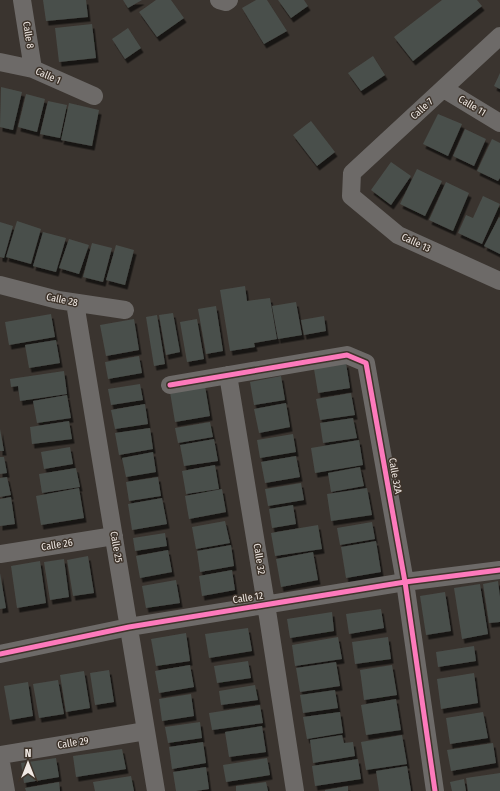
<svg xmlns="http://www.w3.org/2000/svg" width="500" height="791" font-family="'Fira Sans Condensed',sans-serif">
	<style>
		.building { fill: #4a4f4b; filter: url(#shadow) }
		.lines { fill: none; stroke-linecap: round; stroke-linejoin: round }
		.street { stroke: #6d6a68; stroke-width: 18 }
		.cycleway-casing { stroke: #3e342b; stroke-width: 8 }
		.cycleway { stroke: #fd7abc; stroke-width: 5 }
		.labels { text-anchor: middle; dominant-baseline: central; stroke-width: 3; stroke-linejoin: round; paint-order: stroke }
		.street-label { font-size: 10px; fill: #f0e9e4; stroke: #3e342b }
	</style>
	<defs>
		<filter id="shadow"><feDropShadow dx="2.5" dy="4.5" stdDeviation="0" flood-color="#0009"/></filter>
	</defs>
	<rect width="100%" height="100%" fill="#3a342f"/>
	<path class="building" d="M43 0H86L88 17 46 21Z
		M123 0H142L128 8Z
		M156 0H171L184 18 157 37 139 12Z
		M256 0H267L287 31 264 44 242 8Z
		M278 0H304L308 6 291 18Z
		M442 0H477L482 6 413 61 394 37Z
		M92 24 96 58 59 62 55 28Z
		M128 28 141 48 125 59 112 39Z
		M373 56 385 75 361 91 348 73Z
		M500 73V89L494 86Z
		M1 87 22 92 13 130 0 127Z
		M26 94 45 99 37 132 18 127Z
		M48 101 67 105 60 138 40 134Z
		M69 103 99 110 92 146 61 140Z
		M438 114 462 124 448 156 423 144Z
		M311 121 335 152 317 166 293 135Z
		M465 129 486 139 474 166 453 156Z
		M492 139 500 143V178L498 181 477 171Z
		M391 162 411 176 391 205 371 190Z
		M417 169 442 181 425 216 400 204Z
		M446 182 469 193 453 231 429 220Z
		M483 196 500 204 482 244 458 233 466 215 473 218Z
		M499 217 500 218V254L484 246Z
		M17 221 41 229 31 264 6 257Z
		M0 222 13 226 4 258 0 257Z
		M43 232 66 238 56 272 33 266Z
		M69 239 89 245 79 274 59 268Z
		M92 243 112 248 103 282 83 277Z
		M116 245 134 250 125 285 106 280Z
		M245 286 247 301 270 298 277 339 254 343 255 347 230 351 220 290Z
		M296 302 302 335 278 339 272 306Z
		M216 306 223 351 206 354 198 309Z
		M173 313 180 352 166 355 159 315Z
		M51 314 55 337 9 345 5 322Z
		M157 315 165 364 154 366 146 317Z
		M324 316 326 331 304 335 301 320Z
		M134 319 139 350 106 356 100 325Z
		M197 319 204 359 187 362 180 322Z
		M56 340 60 363 29 368 25 345Z
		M139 356 142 373 108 379 105 362Z
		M346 363 350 388 318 393 314 369Z
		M64 371 67 394 20 401 18 386 11 387 10 379Z
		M281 376 285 400 254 405 250 382Z
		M140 384 143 400 111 405 108 389Z
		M205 386 210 416 175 422 170 392Z
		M351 393 355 415 320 420 316 399Z
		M67 395 71 418 37 423 33 401Z
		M286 403 290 427 259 433 254 409Z
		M145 404 148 424 115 429 111 410Z
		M353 418 357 438 323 443 320 423Z
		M69 421 72 439 32 444 30 427Z
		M210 422 213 437 178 443 175 428Z
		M150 428 153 449 119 455 115 433Z
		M0 429 4 451H0Z
		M293 434 296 452 260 458 257 440Z
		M214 439 218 461 184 466 180 445Z
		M359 440 363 465 315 473 311 448Z
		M70 447 73 464 44 469 41 452Z
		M153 452 156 472 126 477 122 458Z
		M296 456 300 477 265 483 261 462Z
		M0 457H4L7 473 0 474Z
		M215 465 219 489 186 494 182 471Z
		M360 467 364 486 331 492 328 473Z
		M76 468 80 487 42 493 39 474Z
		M7 477 11 495 0 497V478Z
		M158 477 161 496 129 501 126 482Z
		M301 483 304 500 268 506 265 489Z
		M79 488 84 518 41 525 36 496Z
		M367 488 372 515 331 521 327 494Z
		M222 489 226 512 189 519 185 496Z
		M11 497 15 524 0 526V499Z
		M162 498 167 524 132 530 128 504Z
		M293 505 296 524 272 528 269 509Z
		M225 521 230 543 196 549 192 527Z
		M372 522 375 539 340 545 337 528Z
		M318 525 322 549 275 556 271 533Z
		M165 533 167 546 135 551 133 538Z
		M376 541 381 572 346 578 341 547Z
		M231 545 234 566 200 572 197 551Z
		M168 550 172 572 140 578 136 556Z
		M313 552 318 580 281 587 276 559Z
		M88 556 94 593 73 596 67 560Z
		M64 559 69 597 50 600 44 562Z
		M40 561 46 603 17 608 11 566Z
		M232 570 235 590 202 596 199 576Z
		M0 573 6 608 0 609Z
		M176 580 180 603 146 608 142 586Z
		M498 581 500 597V622L489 623 483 584Z
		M480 584 488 634 462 639 454 588Z
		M445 592 451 631 426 635 420 596Z
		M381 609 384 628 349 634 346 614Z
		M332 612 334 631 290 638 287 619Z
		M248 628 252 651 209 658 205 634Z
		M186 633 190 661 156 666 151 639Z
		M338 637 342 659 295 666 292 645Z
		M388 637 391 659 355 664 352 642Z
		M474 646 476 661 438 667 436 652Z
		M248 661 251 678 217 683 214 666Z
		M336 662 340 686 300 692 296 668Z
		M190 665 194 687 159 693 155 671Z
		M392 665 397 695 364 700 360 670Z
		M109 670 114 702 95 705 90 673Z
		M84 671 90 708 66 712 60 675Z
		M474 673 478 703 441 709 437 679Z
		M58 680 64 714 39 718 33 684Z
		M28 682 33 716 10 720 4 686Z
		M255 685 258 700 221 705 219 691Z
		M335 690 338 708 303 713 300 695Z
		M191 694 194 716 162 721 159 699Z
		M396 699 401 730 366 735 361 705Z
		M260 705 263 723 212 730 209 713Z
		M340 712 343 733 307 739 303 717Z
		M483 712 488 738 450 744 446 718Z
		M200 722 202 738 168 743 165 727Z
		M262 726 266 752 229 757 225 732Z
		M342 735 344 743 353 742 355 756 313 763 310 740Z
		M402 735 407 764 366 770 361 742Z
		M203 742 206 763 172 769 169 747Z
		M493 743 496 763 451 771 447 750Z
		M122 749 126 769 76 777 73 756Z
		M56 758 59 777 24 783 21 763Z
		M267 758 270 775 226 782 223 765Z
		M358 759 361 779 315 786 312 766Z
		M407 766 411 791H379L376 771Z
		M206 767 209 789 196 791H176L173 772Z
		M500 773V791H468L466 778Z
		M131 776 134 791H95L93 782Z
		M464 779 466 791H452L450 782Z
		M59 782 60 791H26L25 788Z
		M266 782 268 791H236V786Z
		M348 786V791H325V790Z"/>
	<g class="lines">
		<path class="street" d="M22 0 33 69
			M219 0 226 2 229 0
			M500 36 352 173 351 196 398 235 500 281
			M0 62 33 69 94 96
			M444 89 500 123
			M0 285 58 300 125 310
			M75 303 156 791
			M228 375 266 604 295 791
			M170 385 347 355 366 363 405 582 435 791
			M0 554 114 536
			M0 654 129 627 405 582 500 570
			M0 755 146 731
			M0 757 6 791"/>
		<defs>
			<path id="cycleway" d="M170 385 347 355 366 363 405 582 435 791
				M0 654 129 627 405 582 500 570"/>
		</defs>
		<use href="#cycleway" class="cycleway-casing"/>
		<use href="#cycleway" class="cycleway"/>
	</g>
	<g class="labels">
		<g class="street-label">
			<text transform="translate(28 35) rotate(81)">Calle 8</text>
			<text transform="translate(48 76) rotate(24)">Calle 1</text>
			<text transform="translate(472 106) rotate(31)">Calle 11</text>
			<text transform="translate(422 109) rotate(-42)">Calle 7</text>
			<text transform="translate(416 243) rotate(25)">Calle 13</text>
			<text transform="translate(62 300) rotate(12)">Calle 28</text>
			<text transform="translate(395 476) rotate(80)">Calle 32A</text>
			<text transform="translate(57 545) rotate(-9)">Calle 26</text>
			<text transform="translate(116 547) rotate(80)">Calle 25</text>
			<text transform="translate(259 559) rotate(81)">Calle 32</text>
			<text transform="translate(248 598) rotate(-9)">Calle 12</text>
			<text transform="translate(73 743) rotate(-9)">Calle 29</text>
		</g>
	</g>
	<g transform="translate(28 763)" stroke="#3e342b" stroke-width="3" paint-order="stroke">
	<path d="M0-3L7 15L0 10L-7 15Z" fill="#f0e9e4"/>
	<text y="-6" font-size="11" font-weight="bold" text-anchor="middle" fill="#f0e9e4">N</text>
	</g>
</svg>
